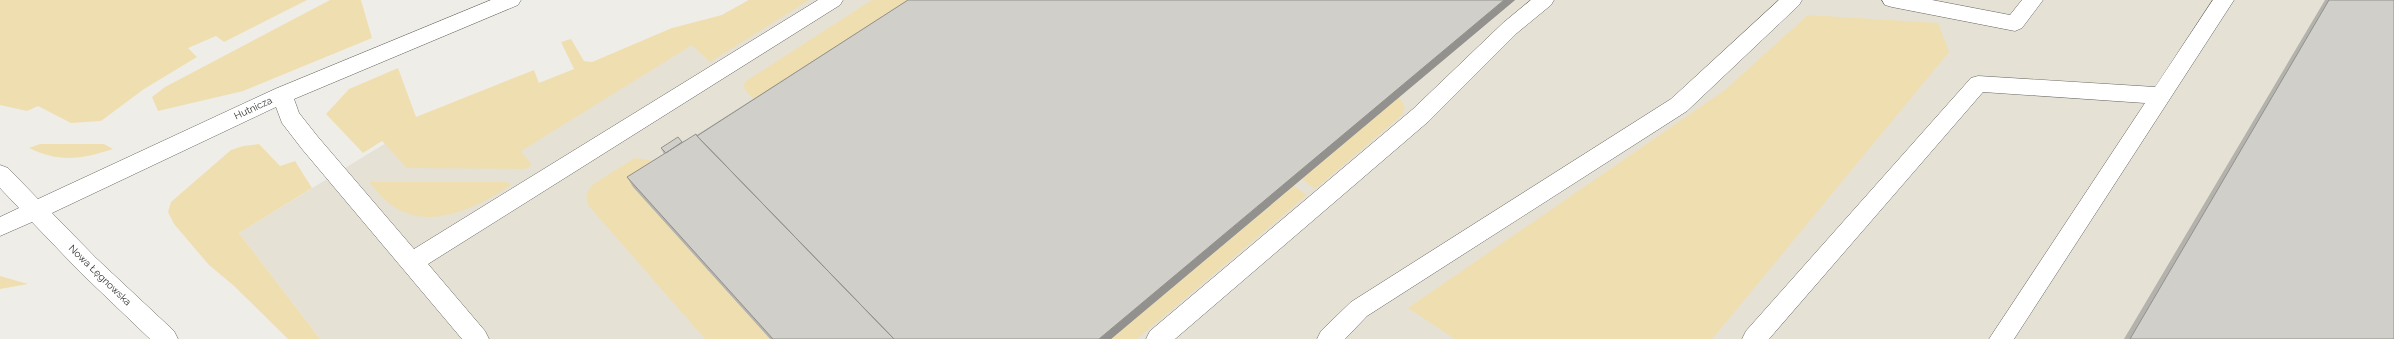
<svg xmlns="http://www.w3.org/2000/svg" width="2394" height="339" font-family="Raleway,sans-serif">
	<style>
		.built { fill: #e5e1d4 }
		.green { fill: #efdfb0 }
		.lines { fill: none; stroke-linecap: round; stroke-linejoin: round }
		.minor-casing { stroke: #65635e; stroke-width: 1 }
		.minor { fill: #fff; fill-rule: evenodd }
		.wall { fill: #b4b2ad }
		.shaded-wall { fill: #92918d }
		.building { fill: #d1cfc9; stroke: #92918d }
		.labels { text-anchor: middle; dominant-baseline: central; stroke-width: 3; stroke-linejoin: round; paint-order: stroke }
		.street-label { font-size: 10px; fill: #363533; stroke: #fff }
	</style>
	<rect width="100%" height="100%" fill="#efede7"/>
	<path class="built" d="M749 0H2394V339H320L239 233 399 135 722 15Z"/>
	<path class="green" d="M0 0H307L224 42 216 36 188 48 197 57 144 89 101 121 71 123 38 106 27 111 0 105Z
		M330 0H361L372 38 243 91 158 111 152 97 165 87Z
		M749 0H809L710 62 692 45 521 151 532 165 525 169 407 168 382 141 363 153 326 114 349 89 398 68 416 117 534 70 539 83 574 69 561 42 571 39 584 61 592 62 672 28 722 15Z
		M872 0H928L762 108 747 92 743 85 746 81Z
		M1808 15 1938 23 1949 52 1712 339H1455L1408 308 1725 90Z
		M1399 97 1405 107 1402 115 1315 189 1302 179Z
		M40 144H104L113 149C82 159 60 163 29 148Z
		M259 144 280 166 295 161 312 188 239 233 320 339H288L233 285 209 265 174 224 168 212 171 202 231 150 243 146Z
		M635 158 650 160 654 163 634 188 770 339H705L588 205 586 195 592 185Z
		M369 182H507L511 185C477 207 429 233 390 204 382 198 376 190 369 182Z
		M1294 186 1307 195 1137 339H1111Z
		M0 276 28 284 0 289Z"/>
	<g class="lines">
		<defs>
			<path id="minor" d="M491 0H521L518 5 294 99 299 113 318 137 414 249 818 0H843L840 5 428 264 485 331 489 339H462L302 149 282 123 276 107 52 213 96 258 174 331 178 339H150L80 272 32 222 0 236V217L19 208 0 188V165L8 168 38 199 275 89Z
				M1531 0H1554L1551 5 1517 33 1429 121 1175 339H1146L1150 331 1413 109 1503 23Z
				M1779 0H1802L1799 5 1687 111 1367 316 1345 339H1317L1321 331 1351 302 1671 99Z
				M1882 0H1932L2010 15 2022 0H2043L2022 28 2015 31 1892 7 1885 5Z
				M2213 0H2234L2014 339H1989L2145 103 1983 92 1769 339H1742L1746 331 1971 78 1978 76 2155 87Z"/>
		</defs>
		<use href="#minor" class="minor-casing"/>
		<use href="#minor" class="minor"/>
	</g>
	<path class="wall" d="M908 0H1515L1111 339H770L633 187 627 177 664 154 661 148 682 142 697 135Z
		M2325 0H2394V339H2124Z"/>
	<path class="shaded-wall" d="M1504 0H1515L1111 339H1099Z"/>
	<path class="building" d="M908 0H1504L1099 339H894L697 136Z
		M2329 0H2394V339H2130Z
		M696 134 697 136 894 339H773L627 177Z
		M678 137 682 142 666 153 661 148Z"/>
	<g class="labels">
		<g class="street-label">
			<text transform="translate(253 108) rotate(-25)">Hutnicza</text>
			<text transform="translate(100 275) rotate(44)">Nowa Łęgnowska</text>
		</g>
	</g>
</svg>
